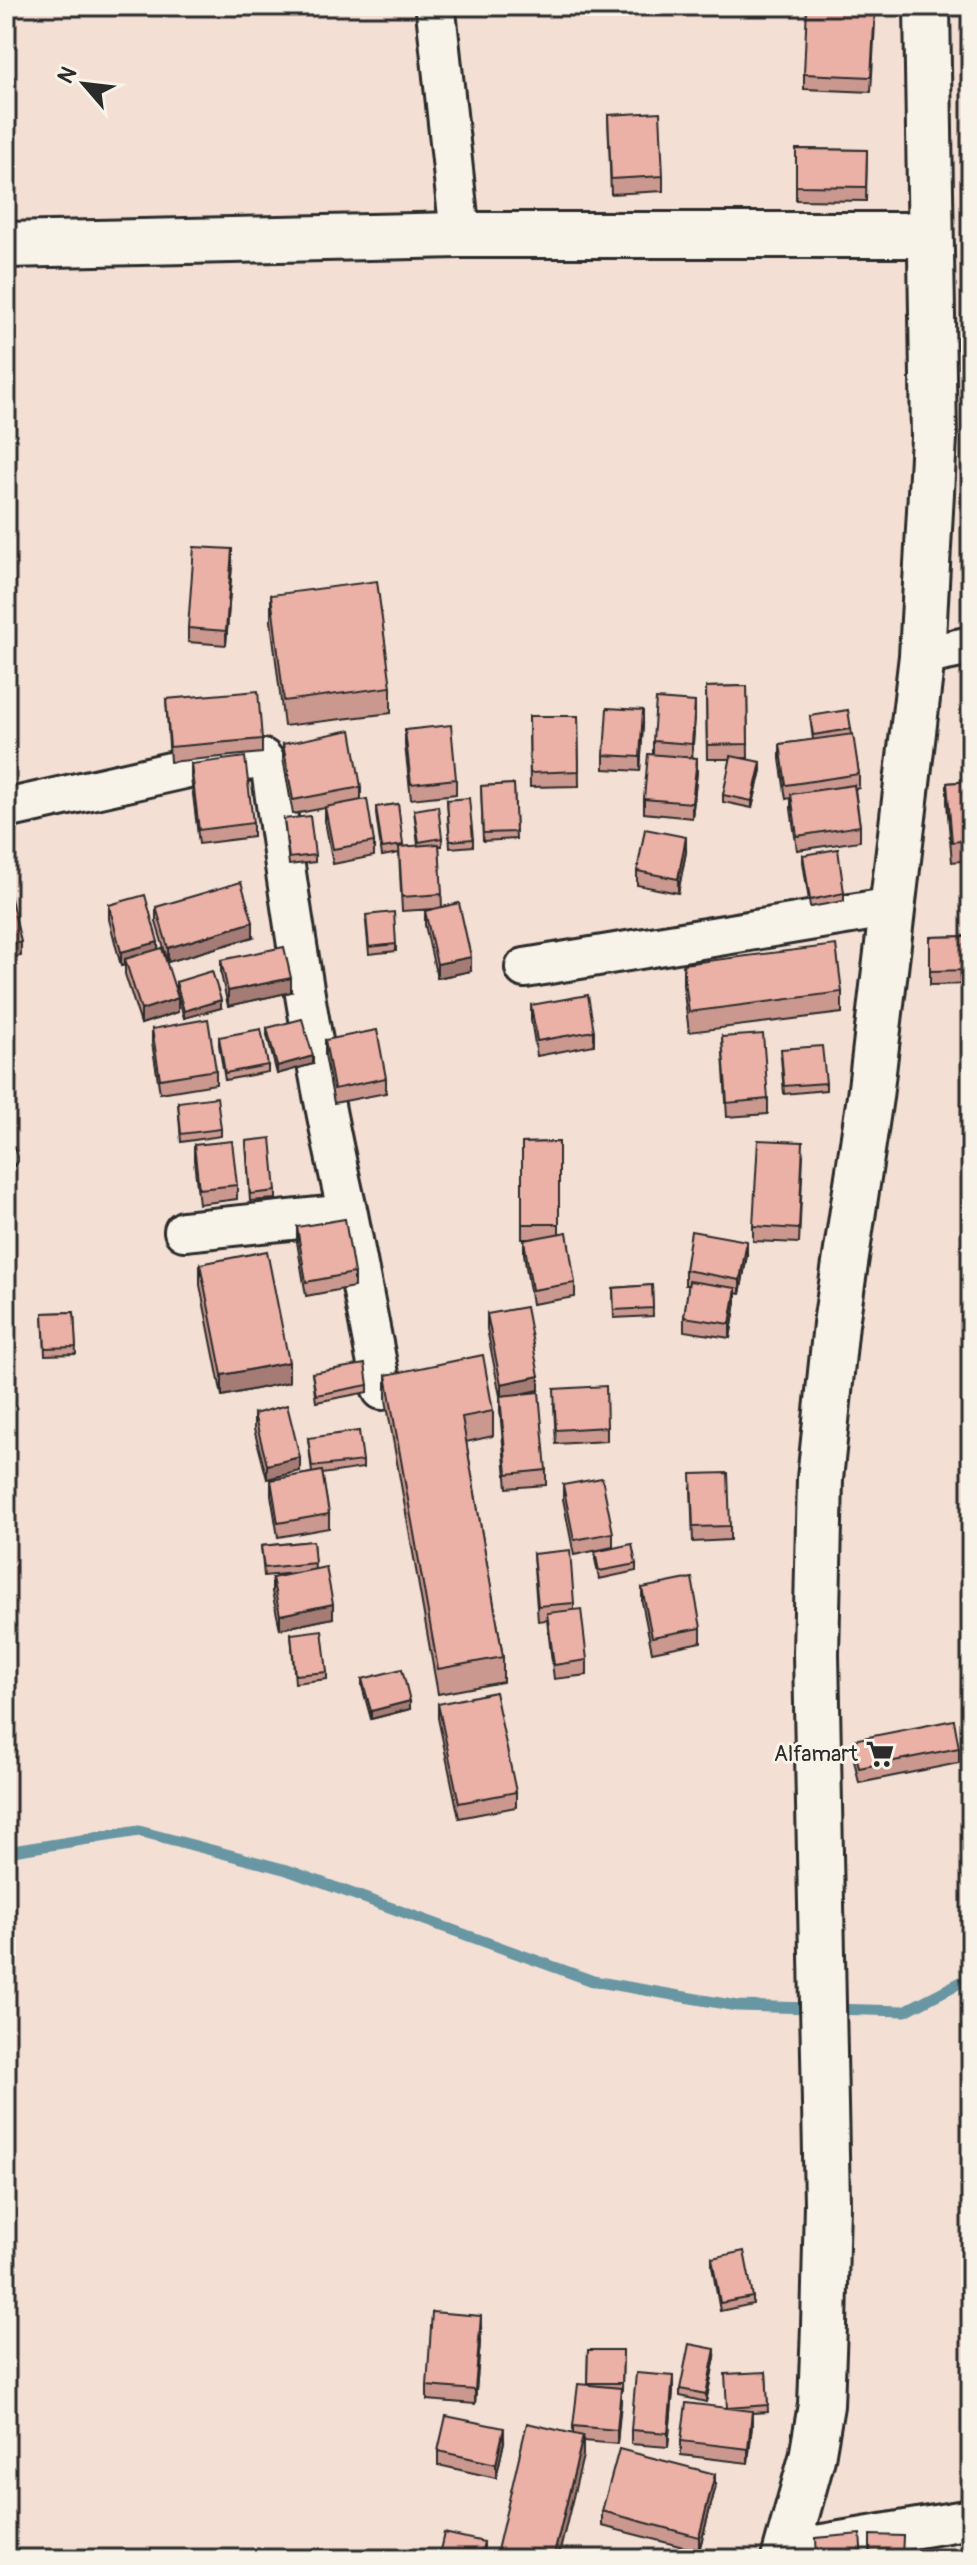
<svg xmlns="http://www.w3.org/2000/svg" width="977" height="2565" font-family="Pangolin,sans-serif">
	<style>
		.lines { fill: none; stroke-linecap: round; stroke-linejoin: round }
		.stream { stroke: #6896a2; stroke-width: 11 }
		.lane-casing { stroke: #2b2b2b; stroke-width: 24 }
		.street-casing { stroke: #2b2b2b; stroke-width: 44 }
		.secondary-casing { stroke: #2b2b2b; stroke-width: 50 }
		.lane { stroke: #f7f3e8; stroke-width: 18 }
		.street { stroke: #f7f3e8; stroke-width: 38 }
		.secondary { stroke: #f7f3e8; stroke-width: 44 }
		.wall { fill: #ca988f; stroke: #2b2b2b; stroke-width: 2 }
		.shaded-wall { fill: #a47c74; stroke: #2b2b2b; stroke-width: 2 }
		.building { fill: #ebb1a6; stroke: #2b2b2b; stroke-width: 2 }
		.labels { text-anchor: middle; dominant-baseline: central; stroke-width: 6; stroke-linejoin: round; paint-order: stroke }
		.poi-label { font-size: 22px; fill: #2b2b2b; stroke: #f7f3e8; text-anchor: end }
	</style>
	<rect width="100%" height="100%" fill="#f3dfd4"/>
	<filter id="ink" filterUnits="userSpaceOnUse"><feTurbulence type="fractalNoise" baseFrequency=".0125" numOctaves="2"/><feDisplacementMap in="SourceGraphic" scale="16" xChannelSelector="R" yChannelSelector="G"/><feConvolveMatrix kernelMatrix="1 2 1 2 8 2 1 2 1" color-interpolation-filters="sRGB"/></filter>
	<g filter="url(#ink)">
		<g class="lines">
			<path class="stream" d="M6 1852 139 1831 287 1870 593 1981 737 2006 813 2008
				M830 2009 905 2011 971 1977"/>
			<defs>
				<path id="lane" d="M6 1155 7 1158"/>
				<path id="street" d="M436 11 460 235
					M922 656 971 646
					M6 809 197 766 263 759 271 769C292 918 314 1067 348 1214L184 1231
					M525 968 893 907
					M348 1214 382 1390
					M787 2550 971 2519"/>
				<path id="secondary" d="M6 245 460 235H930
					M784 2559 812 2458 821 2405 824 2326 827 2204 816 1654 820 1479 836 1324 870 1097 922 656 934 438 927 6"/>
			</defs>
			<use href="#lane" class="lane-casing"/>
			<use href="#street" class="street-casing"/>
			<use href="#secondary" class="secondary-casing"/>
			<use href="#lane" class="lane"/>
			<use href="#street" class="street"/>
			<use href="#secondary" class="secondary"/>
		</g>
		<path class="wall" d="M875 23 871 92 804 89V74Z
			M608 115 663 176V191L611 194Z
			M796 149 867 150 866 201 796 200Z
			M232 564 226 645 188 642V628Z
			M271 595 391 687V713L284 726 271 621Z
			M747 686 748 758H742L761 770 752 808 723 802V795L731 759H707L706 687Z
			M166 699 262 739V753L170 762Z
			M529 716H578L579 786 530 787Z
			M695 716 692 757 697 772 692 818 644 813V799L653 754V741Z
			M810 716 851 729 859 774V788L855 789 860 826V841L797 850 791 809V798L786 799 780 759V744L813 740Z
			M643 725 640 771 604 769V755Z
			M405 730 456 779V794L411 799 405 745Z
			M283 744 361 787V800L374 842V856L333 864 325 821V808L293 814 283 758Z
			M191 764 253 823V837L199 844 191 778Z
			M971 781V860L952 862 947 803V783Z
			M514 784 516 839 483 841 481 786Z
			M447 800 473 839V846L450 848Z
			M398 804 403 847 418 846 414 810 442 838V846H439L442 907 471 971 437 978 425 925V911L434 909 402 911 399 853 382 856 376 814V807Z
			M284 819 315 855V862L289 865Z
			M686 852 678 893 637 885V871Z
			M803 855 844 893V901L810 907 803 862Z
			M109 905 158 949 178 1012 141 1024 125 974V965L121 966 109 919Z
			M156 907 253 937 168 962 156 922Z
			M366 922 396 944V951L369 954Z
			M971 936V984L930 985V937Z
			M221 960 291 992 228 1006 221 974Z
			M683 964 842 992V1013L689 1032 683 985Z
			M176 982 221 1008 184 1018 176 990Z
			M531 1005 594 1031V1045L537 1056 531 1020Z
			M267 1028 313 1064 277 1074 267 1035Z
			M152 1029 216 1070V1084L160 1093 152 1043Z
			M219 1037 268 1065V1072L225 1080 219 1045Z
			M722 1037 768 1099V1114L727 1117Z
			M325 1040 386 1078V1093L334 1103 325 1055Z
			M781 1057 826 1083V1090L784 1094Z
			M178 1102 221 1129V1136L181 1142Z
			M246 1141 276 1191V1199L250 1201Z
			M559 1142V1234L575 1283V1297L532 1304 524 1254V1240L530 1239H522V1143Z
			M194 1145 237 1185V1199L199 1204 194 1160Z
			M803 1156 799 1243 753 1241V1226Z
			M297 1227 354 1273V1287L306 1296 297 1242Z
			M747 1255 740 1294 736 1293V1302L730 1338 684 1331V1317L689 1285H685V1270Z
			M200 1264 289 1382 222 1396 200 1285Z
			M652 1285 653 1316 614 1318 613 1288Z
			M74 1312 76 1354 45 1355 43 1313Z
			M487 1314 539 1390 524 1393 546 1470V1485L507 1488 500 1410V1396L487 1329Z
			M971 1315V1367L967 1330V1316Z
			M312 1373 368 1385V1392L316 1402Z
			M386 1375 493 1411V1436L466 1442 503 1657V1682L438 1694 386 1400Z
			M554 1404 607 1427V1441L556 1444Z
			M254 1414 300 1471 267 1479 254 1429Z
			M308 1438 363 1461V1468L322 1474 329 1514V1528L278 1537 271 1495V1480L312 1473Z
			M563 1485 613 1533V1547L574 1555 563 1499Z
			M691 1488 730 1526V1540L693 1542Z
			M313 1541 315 1570 333 1618 280 1629 272 1592V1578L304 1572 264 1576 261 1546Z
			M595 1552 636 1564V1571L599 1579 595 1559Z
			M533 1554 574 1603V1610L587 1660V1675L554 1679 547 1620 538 1621Z
			M642 1588 701 1628V1642L652 1652 642 1602Z
			M291 1634 327 1672V1679L295 1683Z
			M362 1679 410 1709 371 1719 362 1686Z
			M438 1704 516 1792V1807L459 1818 438 1718Z
			M853 1740 959 1748V1763L859 1783 853 1755Z
			M712 2258 753 2297V2304L720 2311 712 2266Z
			M481 2330 475 2404 427 2400V2386Z
			M588 2350H623L622 2390H621L617 2444 583 2441V2456L573 2434V2426L587 2385Z
			M715 2357 706 2402 680 2396V2389Z
			M766 2372 768 2412 752 2413V2425L748 2463 681 2455V2441L726 2408Z
			M673 2391 668 2447 631 2444V2430Z
			M504 2442 496 2478 438 2465V2451Z
			M715 2489 699 2551 602 2526V2511Z"/>
		<path class="shaded-wall" d="M232 549V564L226 645V631Z
			M695 702V716L692 758V744Z
			M643 710V725L640 771V757Z
			M697 758V772L692 818V803Z
			M761 762V770L752 808V801Z
			M686 837V852L678 893V879Z
			M253 922V937L168 962V948Z
			M21 942V956L6 959V945Z
			M158 942V956L125 959V965L121 966V952Z
			M471 957V971L437 978V964Z
			M291 978V992L228 1006V991Z
			M178 998V1012L141 1024V1010Z
			M221 1000V1008L184 1018V1011Z
			M313 1056V1064L277 1074V1066Z
			M747 1241V1255L740 1294V1280Z
			M736 1288V1302L730 1338V1324Z
			M289 1362V1382L222 1396V1375Z
			M539 1376V1390L501 1398V1384Z
			M300 1457V1471L267 1479V1465Z
			M333 1604V1618L280 1629V1615Z
			M410 1701V1709L371 1719V1711Z
			M481 2316V2330L475 2404V2390Z
			M715 2349V2357L706 2402V2394Z
			M673 2376V2391L668 2447V2433Z
			M621 2388V2403L617 2444V2430Z
			M752 2411V2425L748 2463V2449Z
			M504 2428V2442L496 2478V2464Z
			M583 2436V2456L558 2559H553Z
			M715 2474V2489L699 2551V2537Z
			M484 2542V2556L483 2559H480Z"/>
		<path class="building" d="M807 6 875 9 871 77 804 74Z
			M660 112 663 176 611 179 608 115Z
			M796 149 867 150 866 187 796 186Z
			M194 547 232 549 226 631 188 628Z
			M377 581 391 687 284 701 271 595Z
			M747 686 748 744 707 745 706 687Z
			M258 691 262 739 170 747 166 699Z
			M656 699 695 702 692 744 653 741Z
			M607 708 643 710 640 757 604 755Z
			M848 710 851 729 813 735 810 716Z
			M529 716H578L579 771 530 773Z
			M451 725 456 779 411 784 405 730Z
			M351 730 361 787 293 800 283 744Z
			M853 734 859 774 786 785 780 744Z
			M648 754 697 758 692 803 644 799Z
			M731 756 761 762 752 801 723 795Z
			M245 757 253 823 199 830 191 764Z
			M971 781V840L952 842 947 783Z
			M514 784 516 832 483 833 481 786Z
			M854 785 860 826 797 836 791 794Z
			M469 798 473 839 450 841 447 800Z
			M367 799 374 842 333 849 325 807Z
			M398 804 403 845 382 848 376 807Z
			M438 806 442 838 419 842 414 810Z
			M310 816 315 855 289 858 284 819Z
			M645 829 686 837 678 879 637 871Z
			M439 844 442 894 402 897 399 847Z
			M838 849 844 893 810 900 803 855Z
			M6 877 21 942 6 945Z
			M241 882 253 922 168 948 156 907Z
			M145 895 158 942 121 952 109 905Z
			M459 903 471 957 437 964 425 911Z
			M394 912 396 944 369 947 366 915Z
			M971 936V970L930 971V937Z
			M836 945 842 992 689 1012 683 964Z
			M284 947 291 978 228 991 221 960Z
			M162 948 178 998 141 1010 125 959Z
			M212 971 221 1000 184 1011 176 982Z
			M588 995 594 1031 537 1041 531 1005Z
			M208 1019 216 1070 160 1079 152 1029Z
			M302 1019 313 1056 277 1066 267 1028Z
			M261 1029 268 1065 225 1073 219 1037Z
			M377 1030 386 1078 334 1089 325 1040Z
			M763 1034 768 1099 727 1103 722 1037Z
			M822 1046 826 1083 784 1086 781 1049Z
			M217 1097 221 1129 181 1134 178 1102Z
			M271 1138 276 1191 250 1194 246 1141Z
			M758 1140 803 1142 799 1229 753 1226Z
			M232 1141 237 1185 199 1189 194 1145Z
			M559 1142V1224H522V1143Z
			M345 1219 354 1273 306 1282 297 1227Z
			M691 1231 747 1241 740 1280 685 1270Z
			M567 1232 575 1283 532 1290 524 1240Z
			M267 1251 289 1362 222 1375 200 1264Z
			M689 1281 736 1288 730 1324 684 1317Z
			M652 1285 653 1308 614 1310 613 1288Z
			M526 1307 539 1376 501 1384 487 1314Z
			M74 1312 76 1347 45 1348 43 1313Z
			M971 1315V1353L967 1316Z
			M483 1355 493 1411 462 1417 503 1657 438 1669 386 1375Z
			M365 1364 368 1385 316 1395 312 1373Z
			M606 1386 607 1427 556 1430 554 1389Z
			M539 1392 546 1470 507 1474 500 1396Z
			M287 1405 300 1457 267 1465 254 1414Z
			M359 1431 363 1461 312 1467 308 1438Z
			M322 1471 329 1514 278 1523 271 1480Z
			M728 1473 730 1526 693 1527 691 1474Z
			M602 1478 613 1533 574 1540 563 1485Z
			M313 1541 315 1563 264 1568 261 1546Z
			M632 1544 636 1564 599 1571 595 1552Z
			M570 1550 574 1603 538 1606 533 1554Z
			M326 1567 333 1604 280 1615 272 1578Z
			M692 1578 701 1628 652 1637 642 1588Z
			M581 1609 587 1660 554 1665 547 1613Z
			M322 1630 327 1672 295 1675 291 1634Z
			M402 1669 410 1701 371 1711 362 1679Z
			M495 1692 516 1792 459 1803 438 1704Z
			M954 1720 959 1748 859 1768 853 1740Z
			M744 2251 753 2297 720 2303 712 2258Z
			M432 2312 481 2316 475 2390 427 2386Z
			M689 2344 715 2349 706 2394 680 2389Z
			M588 2350H623L622 2383H587Z
			M766 2372 768 2405 727 2408 725 2374Z
			M636 2373 673 2376 668 2433 631 2430Z
			M578 2384 621 2388 617 2430 573 2426Z
			M686 2403 752 2411 748 2449 681 2441Z
			M446 2416 504 2428 496 2464 438 2451Z
			M527 2423 583 2436 553 2559H495Z
			M619 2449 715 2474 699 2537 602 2511Z
			M444 2533 484 2542 480 2559H438Z
			M860 2534 862 2559H817L816 2538Z
			M870 2535 903 2536 902 2559H870Z"/>
	</g>
	<defs>
		<symbol id="supermarket-bare" viewBox="-9 -9 18 18"><path d="M-6-5.5h2.5l.6 2H6L4.5 2H-2.5L-4.4-4H-6ZM-1.5 3.2a1.3 1.3 0 1 0 .1 0ZM3 3.2a1.3 1.3 0 1 0 .1 0Z" fill="#2b2b2b" stroke="#f7f3e8" stroke-width="2.5" paint-order="stroke"/></symbol>
	</defs>
	<g fill-rule="evenodd">
		<use href="#supermarket-bare" x="860" y="1734" width="40" height="40"/>
	</g>
	<g class="labels">
		<g class="poi-label">
			<text x="858" y="1754">Alfamart</text>
		</g>
	</g>
	<rect width="977" height="2565" fill="none" stroke="#f7f3e8" stroke-width="32"/>
	<rect x="16" y="16" width="945" height="2533" fill="none" stroke="#2b2b2b" stroke-width="3" filter="url(#ink)"/>
	<g transform="translate(84 84) rotate(298)" stroke="#f7f3e8" stroke-width="6" paint-order="stroke">
	<path d="M0-6L14 30L0 20L-14 30Z" fill="#2b2b2b"/>
	<text y="-12" font-size="22" font-weight="bold" text-anchor="middle" fill="#2b2b2b">N</text>
	</g>
</svg>
